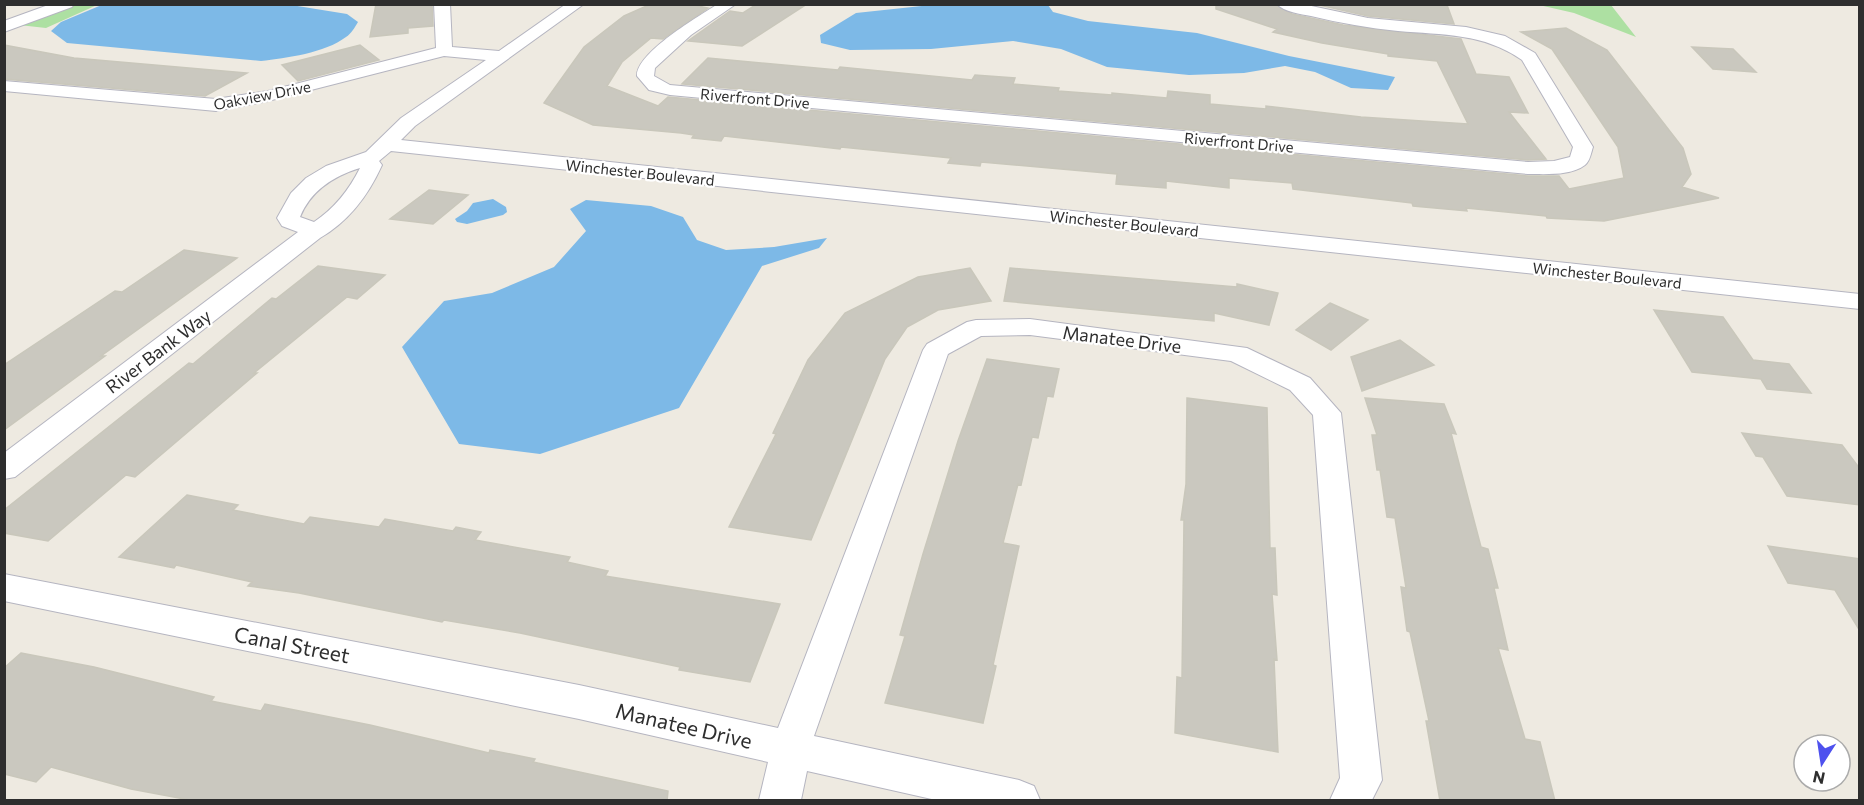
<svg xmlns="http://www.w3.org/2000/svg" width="1864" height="805" font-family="Commissioner,sans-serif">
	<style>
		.green { fill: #ade0a2 }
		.water { fill: #7db9e7 }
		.building { fill: #cac8bf; stroke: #c9c7bb; stroke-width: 1.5 }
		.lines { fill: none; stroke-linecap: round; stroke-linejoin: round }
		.street-casing { stroke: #b5b5c0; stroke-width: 2 }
		.street { fill: #fff; fill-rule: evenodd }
		.labels { text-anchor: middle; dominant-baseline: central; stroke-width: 4.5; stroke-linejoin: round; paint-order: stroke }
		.far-street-label { font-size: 15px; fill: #2e2e2e; stroke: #fff }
		.street-label { font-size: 18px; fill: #2e2e2e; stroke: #fff }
		.near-street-label { font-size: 21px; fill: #2e2e2e; stroke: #fff }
	</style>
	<rect width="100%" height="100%" fill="#eeeae1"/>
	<path class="green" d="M75 5H97L46 28 19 25Z
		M1539 5H1611L1636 37 1574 13Z"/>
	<path class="water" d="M104 4H285L347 14 358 22C355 27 351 34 346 37 325 53 286 58 261 61L67 43 51 31 61 22Z
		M931 5H1048L1053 12 1088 21 1197 33 1289 56 1395 77 1388 90 1351 88 1315 72 1285 66 1244 73 1189 75 1107 67 1061 49 1013 41 931 49 850 50 821 43 820 35 856 13Z
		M493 199 506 207 507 212 503 215 467 224 457 222 455 219 467 211 473 203Z
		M586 200 651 206 683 217 697 240 726 250 774 247 827 238 819 248 762 266 679 408 540 454 459 444 402 347 444 301 492 293 554 267 586 231 570 209Z"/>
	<path class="building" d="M376 4H432L433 26 408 28V33L370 37Z
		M651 4H689L708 8 663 39 651 38 622 62 607 86 658 106 668 97 1528 176H1559L1569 189 1624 178 1618 147 1552 49 1521 32 1566 28 1607 50 1683 148 1691 174 1682 187 1719 198 1604 221 1547 218 1546 216 1466 208 1467 211 1413 206 1412 203 1293 189 1292 183 1229 178V188L1166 181V188L1116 184 1117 174 981 162 980 166 948 163 951 158 841 147 840 149 724 136 721 141 692 138 694 135 681 133 593 125 544 103 584 47 624 16Z
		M757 4H807L742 46 688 41 730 11 743 13Z
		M1216 4H1275L1292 14 1343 25 1461 39 1476 74 1509 77 1528 113 1509 112 1546 159 1528 160 682 84 708 58 838 70 840 67 972 80 975 75 1015 78 1013 84 1059 88 1058 91 1112 95V93L1167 98 1168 91 1210 95V104L1266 109V106L1361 117 1468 124 1437 61 1388 56V54L1322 43 1273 32 1277 29 1216 9Z
		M1315 4 1447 5 1454 24 1368 16Z
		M4 45 74 58 247 73 205 96 4 79Z
		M360 45 379 60 298 81 282 65Z
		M1692 47 1733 49 1756 72 1713 69Z
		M429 190 468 195 433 224 390 219Z
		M184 250 237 258 101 356H105L4 430V365L115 291 122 292Z
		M318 266 385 275 357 299 347 297 254 373H257L135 477 126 475 48 541 4 533V510L189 363 193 364 272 298 276 299Z
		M970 268 991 301 938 310 907 327 885 359 811 540 729 527 776 434 773 433 808 360 845 313 918 277Z
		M1010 268 1237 287V284L1278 293 1269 325 1214 313V321L1004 301Z
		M1330 303 1368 320 1331 350 1296 330Z
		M1654 310 1723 317 1753 360 1789 364 1811 393 1767 389 1761 379 1692 372Z
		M1400 340 1434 365 1362 391 1351 357Z
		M987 359 1059 369 1053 397 1047 396 1038 438 1032 437 1021 485 1018 484 1003 543 1019 546 993 665 996 666 983 723 885 703 905 636 900 635 923 554 958 441Z
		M1187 398 1267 408 1270 548H1275L1277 595 1272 594 1277 660 1274 659 1278 752 1175 733 1177 677 1182 678 1184 520H1181L1186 484Z
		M1365 398 1444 404 1456 434 1451 433 1481 547 1488 549 1498 588H1494L1508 650 1498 648 1525 739 1540 742 1555 801H1440L1426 721H1429L1410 632 1407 631 1401 587 1406 588 1395 518 1387 517 1380 470H1377L1372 435H1377Z
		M1742 433 1842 445 1860 469V505L1787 496 1763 457 1756 456Z
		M187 495 238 505 233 510 304 524 310 517 379 527 385 519 453 531 456 527 481 532 475 540 570 557 567 562 608 571 605 576 780 604 750 682 679 670 680 667 520 633 444 620 442 622 299 593 248 586 252 582 176 565 174 568 119 557Z
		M1768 546 1860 559V631L1835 590 1788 583Z
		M21 653 94 667 214 697 211 701 261 711 265 704 370 725 489 753 490 750 535 759 533 762 668 791 667 801H195L131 789 51 767 36 782 4 774V668Z"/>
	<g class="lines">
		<defs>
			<path id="street" d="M51 4H74L72 7 4 32V21Z
				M434 4H450L452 47 499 51 566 4H584L415 126 401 140 1860 294V309L391 151 379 161 382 165C368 196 349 221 320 238L15 477 4 479V453L298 232 282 226 277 218 291 193 306 178 326 166 366 152 401 118 486 60 444 56 268 101 216 111 4 91V81L216 99 268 91 436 48ZM360 168C349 190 335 208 314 222L300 217C311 190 334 176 360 168Z
				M718 4H736L691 35 655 68 654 76 670 85 1528 162 1554 161 1570 157 1573 147 1522 60C1484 33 1443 35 1398 31 1369 28 1340 23 1311 16 1301 14 1284 12 1277 4H1302L1368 18 1466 27 1505 36 1535 53 1593 147C1591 153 1590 161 1585 165 1571 176 1545 174 1528 174L670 95 649 90 637 76C636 53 699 16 718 4Z
				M1030 319 1247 348 1310 378 1341 413 1382 780 1372 800H1330L1340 778 1313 415 1290 390 1231 361 1030 335 981 336 948 354 814 736 1019 780 1034 786 1040 800H936L807 771 801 800H759L768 762 579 719 4 601V574L579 685 778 728 923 350 927 344 967 322 976 320Z"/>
		</defs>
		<use href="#street" class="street-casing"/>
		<use href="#street" class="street"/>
	</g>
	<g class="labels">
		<g class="far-street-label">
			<text transform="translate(262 95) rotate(-11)">Oakview Drive</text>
			<text transform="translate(755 98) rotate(5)">Riverfront Drive</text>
			<text transform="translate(1239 142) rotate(5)">Riverfront Drive</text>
			<text transform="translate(640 172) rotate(6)">Winchester Boulevard</text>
			<text transform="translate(1124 223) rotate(6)">Winchester Boulevard</text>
			<text transform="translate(1607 275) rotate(6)">Winchester Boulevard</text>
		</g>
		<g class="street-label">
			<text transform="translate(1122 339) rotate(7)">Manatee Drive</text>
			<text transform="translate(158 351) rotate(-37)">River Bank Way</text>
		</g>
		<g class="near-street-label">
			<text transform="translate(292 644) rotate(11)">Canal Street</text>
			<text transform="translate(684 725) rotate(13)">Manatee Drive</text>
		</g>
	</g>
	<rect width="1864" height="805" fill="none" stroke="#2e2e2e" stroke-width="12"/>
	<g transform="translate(1822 763) rotate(192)"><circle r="28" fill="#ffffff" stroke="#ababab" stroke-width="1.5"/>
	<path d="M0-4.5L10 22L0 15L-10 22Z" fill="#4e51ee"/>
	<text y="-9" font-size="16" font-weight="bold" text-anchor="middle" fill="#2e2e2e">N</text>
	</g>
</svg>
